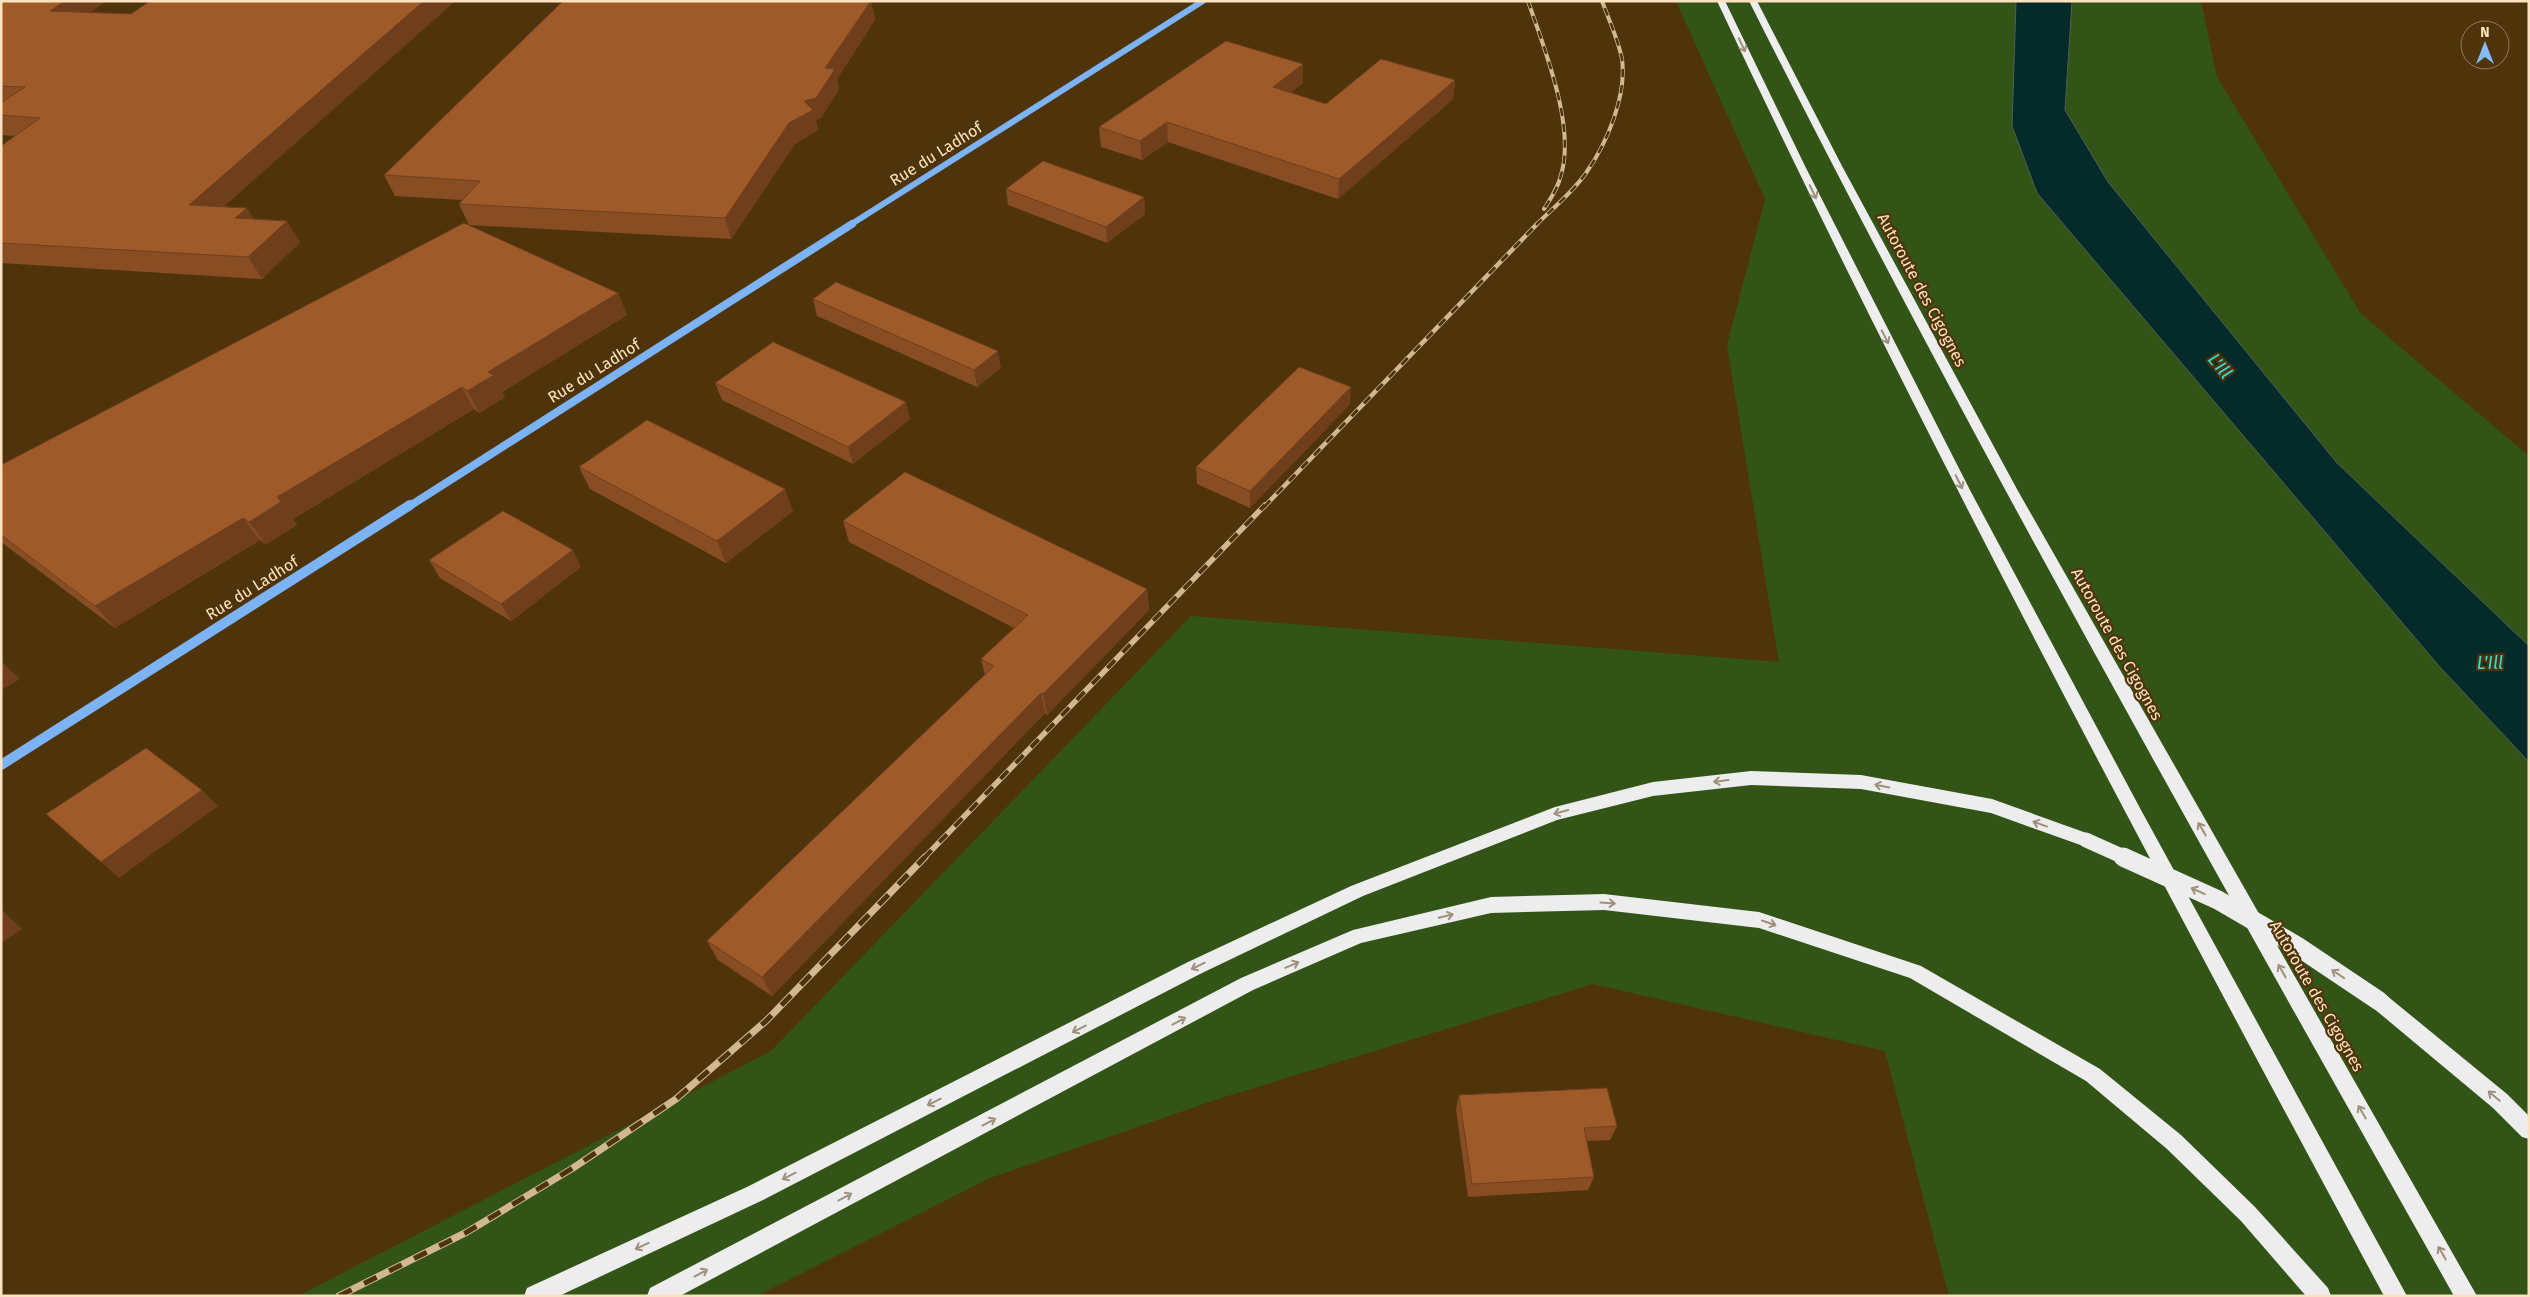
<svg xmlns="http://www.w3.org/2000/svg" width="2530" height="1297" font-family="'Fira Sans',sans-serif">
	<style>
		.green { fill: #335417 }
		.water { fill: #042a2a; stroke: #4f6157 }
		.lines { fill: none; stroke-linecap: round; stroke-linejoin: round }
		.secondary-far2 { stroke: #7cb3f5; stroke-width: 6 }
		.secondary-far1 { stroke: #7cb3f5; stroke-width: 8 }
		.secondary { stroke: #7cb3f5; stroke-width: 10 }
		.motorway { fill: #ededed; fill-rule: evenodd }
		.rail-far3-casing { stroke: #d2b792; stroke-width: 4 }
		.rail-far2-casing { stroke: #d2b792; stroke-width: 4.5 }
		.rail-far1-casing { stroke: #d2b792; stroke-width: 5.5 }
		.rail-casing { stroke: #d2b792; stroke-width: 7 }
		.rail-far3 { stroke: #4f340b; stroke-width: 2.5; stroke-dasharray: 8; stroke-linecap: butt }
		.rail-far2 { stroke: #4f340b; stroke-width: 3; stroke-dasharray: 9; stroke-linecap: butt }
		.rail-far1 { stroke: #4f340b; stroke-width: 4; stroke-dasharray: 11; stroke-linecap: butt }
		.rail { stroke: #4f340b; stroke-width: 5; stroke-dasharray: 14; stroke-linecap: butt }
		.motorway-bridge-far1 { stroke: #ededed; stroke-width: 15 }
		.motorway-bridge { stroke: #ededed; stroke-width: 19 }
		.wall { fill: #884d23 }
		.shaded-wall { fill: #6f3f1d }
		.building { fill: #9e5a29; stroke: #6f3f1d }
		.oneway { stroke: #9e907c }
		.labels { text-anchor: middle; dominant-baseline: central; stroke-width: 4.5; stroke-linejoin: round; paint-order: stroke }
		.street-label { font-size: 16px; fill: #fde2bf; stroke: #4f340b }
		.water-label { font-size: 18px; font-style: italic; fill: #2ee0dd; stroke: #4f340b }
	</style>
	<rect width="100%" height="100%" fill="#4f340b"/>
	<path class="green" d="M1676 1H2016L2012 126 2439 666 2529 762V1296H1949L1885 1051 1593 984 1215 1100 990 1178 757 1296H298L771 1051 1191 616 1779 662 1727 345 1765 199Z
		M2072 1H2201L2217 77 2361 314 2529 456V646L2337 463 2108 182 2065 110Z"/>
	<path class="water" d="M2016 1H2072L2065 110 2108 182 2337 463 2529 646V762L2439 666 2037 193 2012 126Z"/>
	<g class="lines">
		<path class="secondary-far2" d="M850 225 1203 1"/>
		<path class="secondary-far1" d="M408 507 852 224"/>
		<path class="secondary" d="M1 765 410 505"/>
		<path class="motorway" d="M1717 1H1725L1805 166 1971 492 2141 810 2407 1296H2384C2154 868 1924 441 1717 1Z
			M1749 1H1757L1842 166 2018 491 2477 1296H2454C2213 867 1970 440 1749 1Z
			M1751 771 1861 775 1992 799 2092 835 2094 840 2092 845 2086 847 1991 813 1861 789 1751 785 1653 796 1557 820 1363 896 1200 974 763 1200 559 1296H524L527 1288 749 1186 1188 962 1351 886 1555 807 1653 782Z
			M1604 894 1759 912 1921 966 2100 1069 2181 1135 2255 1207 2328 1288 2331 1296H2306L2241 1221 2167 1149 2086 1081 1910 978 1759 928 1604 910 1491 913 1361 943 1253 990 680 1296H647L650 1288 1241 978 1353 930 1491 897Z
			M2379 993 2386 995 2507 1094 2529 1116V1139L2522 1137 2493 1108 2372 1007 2370 1001 2372 995Z"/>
		<defs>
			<path id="rail-far3" d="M1528 1C1544 48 1576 126 1561 175 1558 188 1551 198 1544 209
				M1536 225C1552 209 1573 192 1586 173 1607 143 1627 96 1622 59 1618 39 1609 20 1602 1"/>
			<path id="rail-far2" d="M1264 507 1537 224"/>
			<path id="rail-far1" d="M924 858 1265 505"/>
			<path id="rail" d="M339 1296 467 1232 573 1168 676 1099 766 1021 925 857"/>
		</defs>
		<use href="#rail-far3" class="rail-far3-casing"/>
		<use href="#rail-far2" class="rail-far2-casing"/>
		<use href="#rail-far1" class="rail-far1-casing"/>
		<use href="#rail" class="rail-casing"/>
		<use href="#rail-far3" class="rail-far3"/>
		<use href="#rail-far2" class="rail-far2"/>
		<use href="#rail-far1" class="rail-far1"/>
		<use href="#rail" class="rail"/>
		<path class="motorway-bridge-far1" d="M2086 840 2126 858"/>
		<path class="motorway-bridge" d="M2123 857 2218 900 2297 946 2379 1001"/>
	</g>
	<path class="wall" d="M1 1 90 13 131 14 455 1 224 206 254 219 300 242 262 279 1 263V146L15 136 1 135Z
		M871 1 875 20 837 79 839 89 821 118 816 120 818 130 795 144 731 239 469 225 459 204 462 200 395 196 384 175Z
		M1303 64V83L1290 93 1326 104 1455 80 1453 99 1338 199 1168 142 1142 160 1101 147 1099 127Z
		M1006 189 1144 197 1145 214 1107 243 1008 205Z
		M618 293 627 315 502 392 505 397 479 413 474 409 293 519 297 525 266 544 260 540 115 628 1 542V465Z
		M813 299 1001 368 977 387 817 316Z
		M715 383 910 419 853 464 722 400Z
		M1350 404 1250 508 1197 484 1196 467Z
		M579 467 793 511 726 563 590 489Z
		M843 521 1147 589 1149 610 1047 715 1045 713 772 996 718 960 707 941 985 675 981 659 1014 628 849 542Z
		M429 560 581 567 511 621 440 578Z
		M1459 1095 1617 1126 1610 1140 1587 1141 1594 1177 1588 1190 1468 1197 1456 1109Z"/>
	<path class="shaded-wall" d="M65 1H107L63 30 50 11Z
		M424 1H455L202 226 189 205Z
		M871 1 875 20 837 79 839 89 821 118 816 120 818 130 795 144 731 239 725 218 789 123Z
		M1303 64V83L1272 107 1273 87Z
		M1455 80 1453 99 1338 199 1339 179Z
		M1167 122 1168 142 1142 160 1140 141Z
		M1144 197 1145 214 1107 243 1106 227Z
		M247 208 260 229 235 218Z
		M287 221 300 242 262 279 248 257Z
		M618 293 627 315 502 392 505 397 479 413 467 391 488 372Z
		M998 351 1001 368 977 387 974 370Z
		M462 387 474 409 293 519 297 525 266 544 249 522 277 497Z
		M1351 387 1350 404 1250 508V491Z
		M906 402 910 419 853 464 848 447Z
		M785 489 793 511 726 563 717 541Z
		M243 518 260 540 115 628 95 606Z
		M573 550 581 567 511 621 501 604Z
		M1147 589 1149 610 1047 715 1043 694Z
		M1 661 20 679 1 690Z
		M1041 693 1045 713 772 996 762 977Z
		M202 790 218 806 119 878 101 862Z
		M1 909 22 929 1 943Z"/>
	<path class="building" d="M1 1H65L50 11 131 14 150 1H424L189 205 247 208 235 218 287 221 248 257 1 243V146L40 118 1 115V103L25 87 1 86Z
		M563 1H871L825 68 835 69 816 98 804 101 813 110 789 123 725 218 459 204 480 181 384 175Z
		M1226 41 1303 64 1273 87 1326 104 1381 59 1455 80 1339 179 1167 122 1140 141 1099 127Z
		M1043 161 1144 197 1106 227 1006 189Z
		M464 223 618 293 488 372 494 375 467 391 462 387 277 497 281 502 249 522 243 518 95 606 1 535V465Z
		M836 282 998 351 974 370 813 299Z
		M773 342 906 402 848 447 715 383Z
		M1299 367 1351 387 1250 491 1196 467Z
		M647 420 785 489 717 541 579 467Z
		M905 472 1147 589 1043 694 1041 693 762 977 707 941 994 666 981 659 1028 615 843 521Z
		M503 511 573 550 501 604 429 560Z
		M146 748 202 790 101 862 46 814Z
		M1607 1088 1617 1126 1584 1128 1594 1177 1472 1184 1459 1095Z"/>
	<defs><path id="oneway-shaft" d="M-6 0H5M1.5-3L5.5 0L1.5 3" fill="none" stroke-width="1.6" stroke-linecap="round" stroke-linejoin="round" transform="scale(1.25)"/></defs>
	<g class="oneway">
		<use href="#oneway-shaft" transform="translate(1742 45) rotate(65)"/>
		<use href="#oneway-shaft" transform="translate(1813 192) rotate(64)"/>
		<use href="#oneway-shaft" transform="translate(1885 337) rotate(63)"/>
		<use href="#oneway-shaft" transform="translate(1959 482) rotate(63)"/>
		<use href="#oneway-shaft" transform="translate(1721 781) rotate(173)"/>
		<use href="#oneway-shaft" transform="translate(1882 786) rotate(-169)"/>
		<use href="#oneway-shaft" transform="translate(1561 812) rotate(165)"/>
		<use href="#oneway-shaft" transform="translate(2040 824) rotate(-160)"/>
		<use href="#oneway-shaft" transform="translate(2202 829) rotate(-120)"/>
		<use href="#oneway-shaft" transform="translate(2198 891) rotate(-156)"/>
		<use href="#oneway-shaft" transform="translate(1608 903) rotate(4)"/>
		<use href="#oneway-shaft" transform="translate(1446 916) rotate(-13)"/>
		<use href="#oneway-shaft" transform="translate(1769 923) rotate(19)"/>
		<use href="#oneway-shaft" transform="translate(1292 965) rotate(-23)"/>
		<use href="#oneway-shaft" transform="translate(1198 966) rotate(154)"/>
		<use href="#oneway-shaft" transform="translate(2282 971) rotate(-120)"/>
		<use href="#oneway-shaft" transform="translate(2338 974) rotate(-146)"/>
		<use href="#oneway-shaft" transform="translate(1179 1021) rotate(-28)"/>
		<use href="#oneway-shaft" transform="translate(1079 1029) rotate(153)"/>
		<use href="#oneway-shaft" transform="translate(2494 1096) rotate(-140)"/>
		<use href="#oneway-shaft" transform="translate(934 1102) rotate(153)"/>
		<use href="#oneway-shaft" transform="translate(2362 1112) rotate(-120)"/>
		<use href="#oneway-shaft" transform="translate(989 1122) rotate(-28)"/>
		<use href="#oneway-shaft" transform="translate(789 1176) rotate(153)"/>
		<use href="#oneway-shaft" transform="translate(845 1197) rotate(-28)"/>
		<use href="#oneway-shaft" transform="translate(642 1246) rotate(155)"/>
		<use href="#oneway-shaft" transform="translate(2442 1253) rotate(-120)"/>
		<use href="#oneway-shaft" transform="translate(701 1273) rotate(-28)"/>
	</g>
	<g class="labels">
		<g class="street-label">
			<text transform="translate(936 154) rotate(-32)">Rue du Ladhof</text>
			<text transform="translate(1922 290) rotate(62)">Autoroute des Cigognes</text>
			<text transform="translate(594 371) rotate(-32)">Rue du Ladhof</text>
			<text transform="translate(252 588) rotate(-32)">Rue du Ladhof</text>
			<text transform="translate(2117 644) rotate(61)">Autoroute des Cigognes</text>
			<text transform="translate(2317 996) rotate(60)">Autoroute des Cigognes</text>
		</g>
		<g class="water-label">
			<text transform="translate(2220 366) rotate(50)">L'Ill</text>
			<text x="2490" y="663">L'Ill</text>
		</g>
	</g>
	<rect width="2530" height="1297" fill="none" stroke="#fde2bf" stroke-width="5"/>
	<g transform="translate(2485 45)"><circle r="24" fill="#4f340b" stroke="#957a53"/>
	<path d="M0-4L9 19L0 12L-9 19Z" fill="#85bbfb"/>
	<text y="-8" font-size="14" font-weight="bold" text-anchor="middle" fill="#fde2bf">N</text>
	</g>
</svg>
